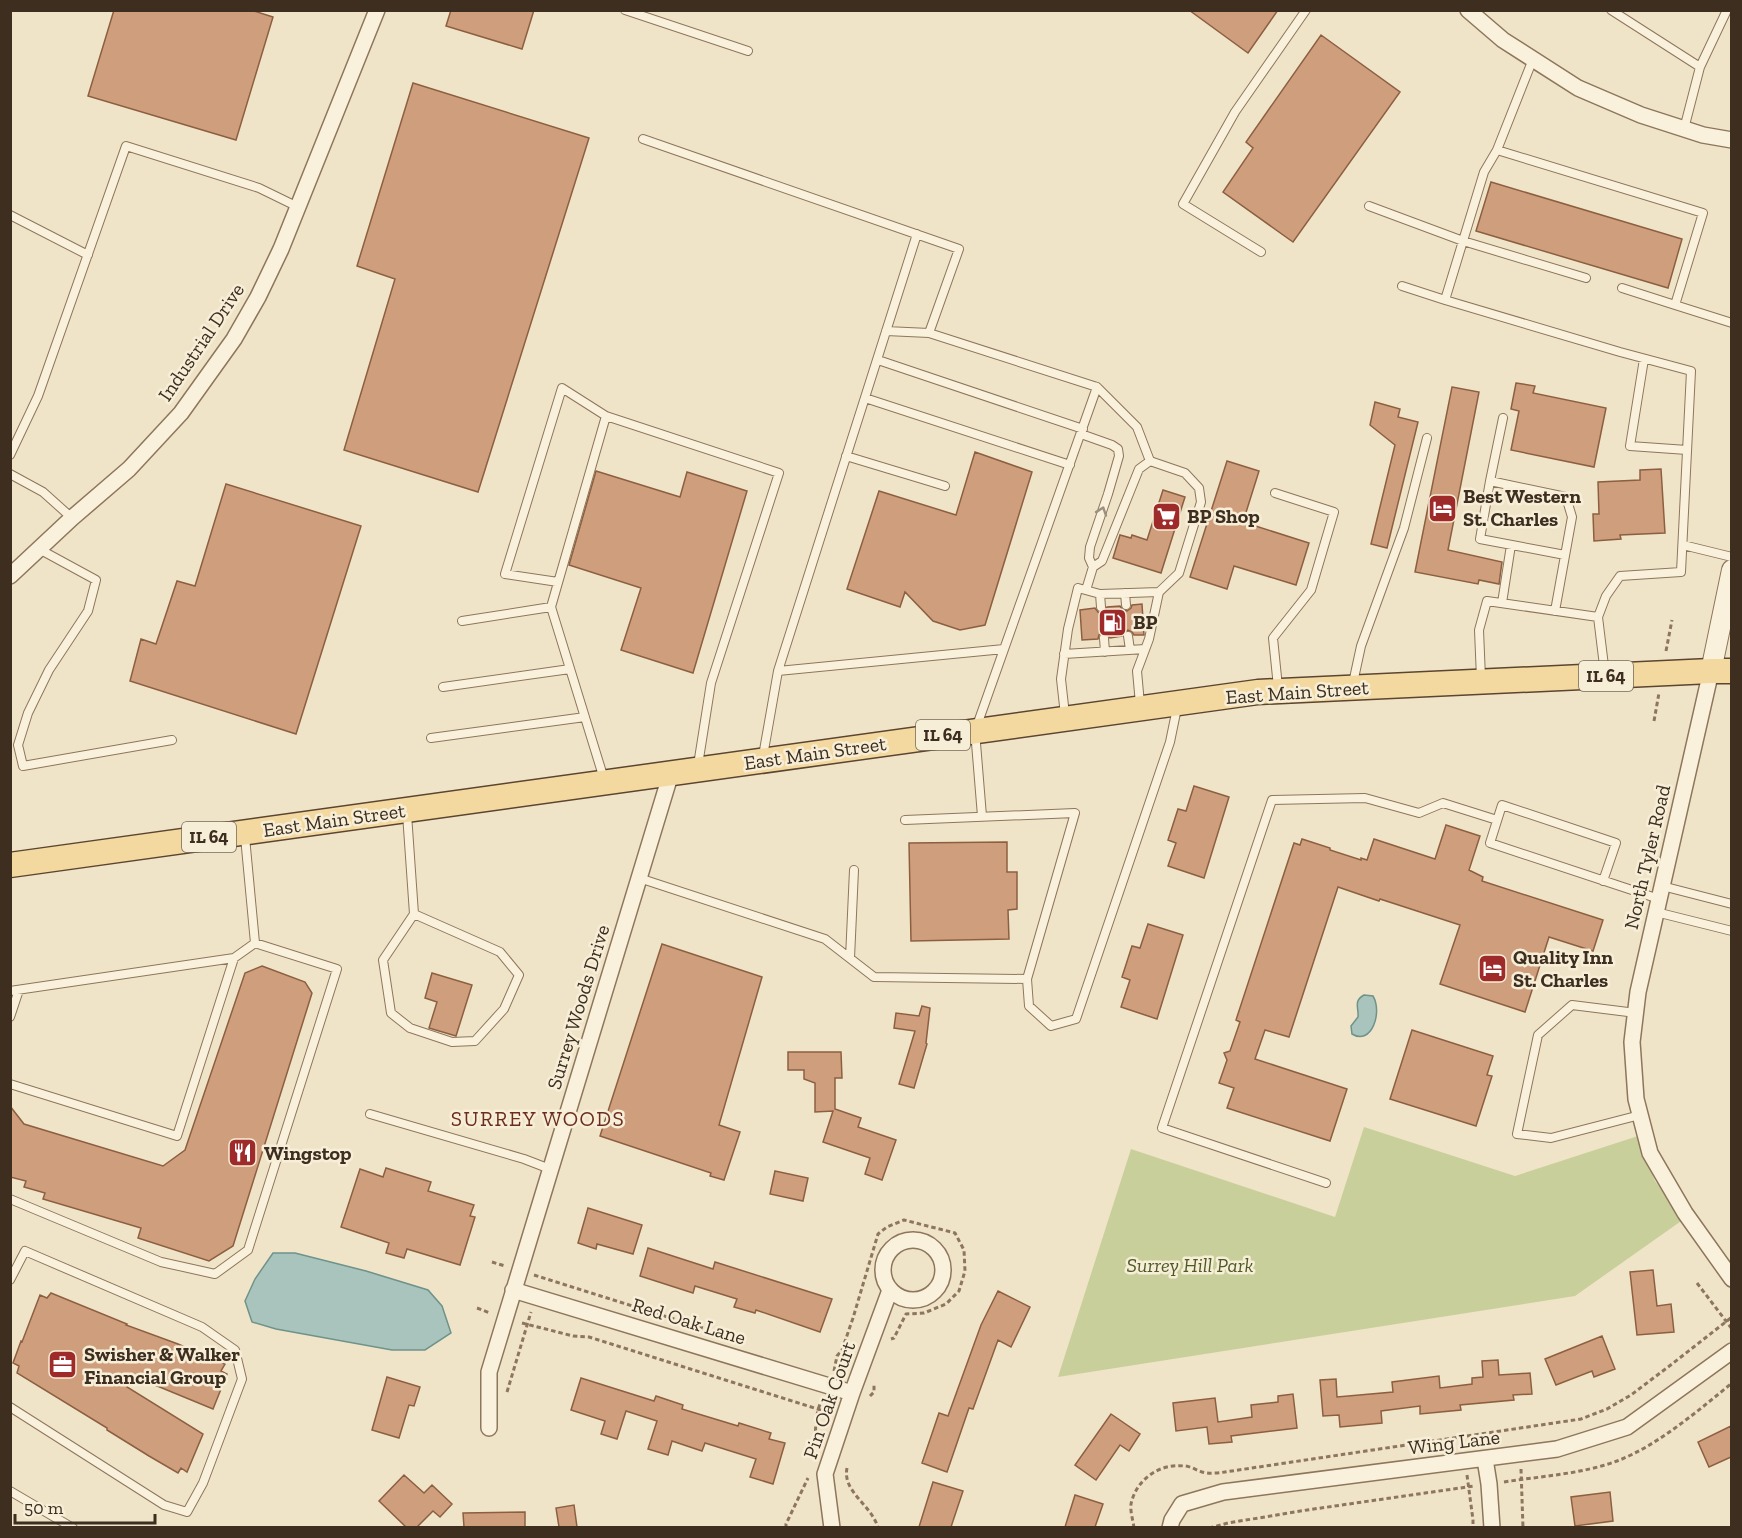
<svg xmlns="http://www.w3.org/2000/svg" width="1742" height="1538" font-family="'Zilla Slab',serif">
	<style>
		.green { fill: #c9cf9b }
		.water { fill: #a9c4bc; stroke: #6f938a; stroke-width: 1.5 }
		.building { fill: #cf9f7d; stroke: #8d5f41; stroke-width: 1.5 }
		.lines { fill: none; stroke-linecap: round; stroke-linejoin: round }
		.service-casing { stroke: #8d765c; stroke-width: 10 }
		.minor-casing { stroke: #8d765c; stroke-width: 18 }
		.tertiary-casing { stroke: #8d765c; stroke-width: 22 }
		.primary-casing { stroke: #5b4430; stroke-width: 27 }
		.path { stroke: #8d765c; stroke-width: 3; stroke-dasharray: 4.5 3; stroke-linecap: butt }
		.service { stroke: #faf1dc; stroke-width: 8 }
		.minor { stroke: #faf1dc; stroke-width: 15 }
		.tertiary { stroke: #faf1dc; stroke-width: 20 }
		.primary { stroke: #f3d9a0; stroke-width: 24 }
		.oneway { stroke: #9c907e }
		.labels { text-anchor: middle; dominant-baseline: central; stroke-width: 5; stroke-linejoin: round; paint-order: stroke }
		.shield { fill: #f7eed8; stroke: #756857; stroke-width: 1.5 }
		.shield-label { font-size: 18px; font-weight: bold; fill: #3d2e20 }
		.street-label { font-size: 20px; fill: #3d2e20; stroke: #f7eed8 }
		.poi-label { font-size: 20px; font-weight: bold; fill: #3d2e20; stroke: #f7eed8; text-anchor: start }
		.park-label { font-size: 20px; font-style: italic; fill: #4c5a26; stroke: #f7eed8 }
		.neighbourhood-label { font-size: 21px; letter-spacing: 1.5px; fill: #6b2e1e; stroke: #f7eed8 }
	</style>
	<rect width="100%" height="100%" fill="#f0e4c8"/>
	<path class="green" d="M1364 1127 1515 1176 1638 1136 1655 1181 1684 1219 1575 1296 1058 1377 1131 1149 1335 1217Z"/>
	<path class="water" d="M1364 995 1373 996C1383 1013 1371 1046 1352 1034L1351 1026 1358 1017C1359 1008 1353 1001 1364 995Z
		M273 1253H295L366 1271 428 1290 442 1306 451 1333 425 1350H392L276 1329 252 1322 245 1301 255 1279Z"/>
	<path class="building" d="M114 10H251L273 17 236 140 88 96Z
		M451 10H534L522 49 446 26Z
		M1189 10H1278L1248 53Z
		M1321 35 1400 92 1293 242 1223 192 1253 148 1246 142Z
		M413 83 589 138 478 492 344 450 395 279 357 266Z
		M1491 182 1682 239 1668 288 1476 231Z
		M1516 383 1535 386 1533 393 1606 408 1594 467 1511 450 1519 411 1511 409Z
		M1452 387 1479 392 1448 550 1502 562 1499 584 1479 580 1478 584 1415 572Z
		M1375 402 1400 409 1398 417 1418 422 1387 548 1371 544 1395 445 1370 425Z
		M975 452 1032 472 985 625 960 630 933 621 905 592 900 607 847 589 879 491 956 515Z
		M1227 461 1259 471 1243 522 1309 543 1296 585 1234 566 1227 589 1190 577Z
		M1661 469 1665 533 1620 535 1621 539 1594 541 1593 514H1599L1598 482 1640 480V470Z
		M596 471 680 497 687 472 747 491 693 673 621 650 641 588 569 565Z
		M226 484 361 526 296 734 130 681 141 639 156 644 177 581 195 586Z
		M1163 490 1185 497 1161 573 1113 558 1120 535 1131 538 1132 535 1147 540Z
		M1142 604 1144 635H1134L1132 632 1128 630 1124 632 1122 636 1110 638 1107 633 1103 632 1099 635 1098 639 1082 640 1080 610 1095 608 1098 612 1102 613 1106 610 1107 607 1120 606 1123 610 1127 611 1131 608 1132 605Z
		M1194 786 1229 797 1204 878 1168 866 1176 843 1168 840 1178 809 1186 811Z
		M1446 825 1480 836 1469 870 1483 877 1482 881 1603 920 1593 951 1549 937 1525 1012 1440 984 1460 925 1380 899 1379 901 1338 887 1289 1037 1265 1030 1255 1059 1347 1089 1330 1141 1227 1108 1234 1088 1219 1083 1227 1060 1224 1053 1230 1051 1240 1022 1236 1020 1294 843 1300 845 1302 839 1330 848V850L1361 860V858L1367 860 1374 839 1435 859Z
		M1007 842V872H1017V909L1008 910 1009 939 911 941 909 843Z
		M1148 924 1183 935 1157 1019 1121 1007 1130 980 1122 977 1132 946 1140 948Z
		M662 944 762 977 719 1125 740 1132 724 1180 710 1176 711 1173 600 1136Z
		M262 966 305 982 312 993 233 1246 209 1261 138 1238 141 1228 43 1199 45 1193 24 1187 26 1181 10 1177V1106L24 1124 163 1166 185 1150 245 973Z
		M432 973 472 985 456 1036 429 1028 437 1002 425 998Z
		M922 1006 930 1008 926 1043 927 1044 914 1088 899 1084 915 1031 894 1028 896 1013 919 1016Z
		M1412 1030 1493 1056 1487 1075 1492 1076 1476 1126 1390 1099Z
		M788 1052H841L842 1078H835V1109L861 1118 858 1127 896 1140 882 1180 865 1174 870 1158 823 1142 833 1111 815 1112V1083L804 1079V1070H788Z
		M386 1168 431 1182 428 1191 474 1205 470 1216 475 1217 460 1265 407 1249 404 1258 386 1253 389 1243 341 1227 360 1169 383 1177Z
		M775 1171 808 1178 803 1201 770 1194Z
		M588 1208 642 1225 633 1254 597 1244 596 1249 578 1243Z
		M648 1248 713 1269 715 1262 832 1299 820 1332 756 1310 755 1313 734 1307 737 1299 695 1286 693 1293 640 1276Z
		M1653 1270 1657 1306 1671 1304 1674 1332 1637 1335 1630 1272Z
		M998 1291 1030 1307 1011 1347 998 1340 973 1409 969 1408 947 1472 922 1463 939 1413 948 1416 981 1325Z
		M51 1293 127 1324 126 1325 178 1344 225 1364 221 1371 227 1374 213 1409 133 1376 127 1387 203 1434 187 1472 181 1468 178 1473 149 1456 107 1430V1428L17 1373 19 1366 13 1363 21 1341 22 1342 40 1295 47 1298Z
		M1602 1336 1615 1369 1594 1377 1592 1371 1556 1385 1545 1359Z
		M1498 1360 1499 1375 1530 1373 1532 1394 1513 1395 1514 1400 1460 1405 1461 1410 1420 1414V1406L1381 1411 1382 1423 1340 1427 1339 1415 1323 1416 1320 1380 1336 1379 1337 1397 1393 1392 1392 1382 1439 1376 1440 1388 1472 1384V1378L1483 1377 1482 1361Z
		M387 1377 420 1387 414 1406 409 1405 399 1438 372 1430Z
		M581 1378 654 1401 656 1396 683 1405 682 1409 738 1426 739 1423 771 1433 769 1439 785 1443 773 1484 750 1477 756 1459 705 1443 702 1451 672 1441 668 1455 648 1449 657 1421 626 1411 617 1439 601 1434 605 1421 571 1410Z
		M1293 1394 1297 1428 1231 1436 1232 1442 1209 1444 1207 1427 1176 1431 1173 1403 1215 1398 1218 1422 1252 1417 1251 1405 1278 1402V1396Z
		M1111 1414 1140 1434 1129 1451 1120 1445 1096 1480 1075 1465Z
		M1731 1426V1457L1709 1467 1698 1442Z
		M404 1475 424 1493 432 1485 452 1504 440 1517 433 1511 417 1527H406L379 1501Z
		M933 1482 963 1491 951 1527H919Z
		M1610 1492 1613 1521 1575 1526 1571 1497Z
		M1075 1495 1103 1504 1095 1527H1065Z
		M574 1505 577 1527H559L556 1508Z
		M525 1512V1527H464L463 1513Z"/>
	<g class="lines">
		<defs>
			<path id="service" d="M625 10 748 51
				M1611 10 1700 67
				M1684 129 1700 67 1727 10
				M643 139 959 249 929 333 1097 387 975 731 982 816
				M1497 150 1533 59
				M1369 206 1463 241 1586 278
				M10 215 88 255
				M1261 252 1183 204 1235 112 1306 10
				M1402 286 1445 300
				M1622 288 1675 305
				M886 331 929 333
				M1644 359 1630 446 1687 450
				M878 360 1083 429
				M1097 387 1137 427 1150 461
				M865 398 1070 465
				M1503 418 1490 481 1566 497 1572 517 1555 611
				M1081 434 1112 445 1118 449 1119 456 1108 494 1090 547 1089 558 1093 567
				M10 455 38 396 126 146 259 188 298 207
				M846 456 945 486
				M10 474 43 492 72 518
				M1490 481 1480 539 1565 555
				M1275 493 1334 512 1311 590 1273 638 1278 687
				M1683 545 1732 557
				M39 549 96 580 88 611 49 670 28 713 18 745 23 766 172 740
				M558 582 505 574 562 388 606 416
				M1086 590 1093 567 1102 561 1139 469 1150 461 1185 473 1199 488 1201 502 1179 573 1159 592
				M1125 593 1126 605
				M1100 594 1101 607
				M1502 603 1511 545
				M462 621 551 607
				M1128 636 1130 650
				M1104 638 1105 652
				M1064 654 1145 649
				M778 671 917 234
				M1605 674 1598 617 1606 596 1620 576 1681 572 1691 371 1620 352 1445 300 1484 172 1497 150 1703 213 1675 305 1732 323
				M1481 678 1479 630 1487 601 1598 617
				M1353 683 1361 646 1404 528 1427 438
				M443 687 570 669
				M1065 715 1061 679 1068 629 1078 588 1100 594 1159 592 1149 639 1137 671 1140 704
				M431 738 585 717
				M763 756 778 671 1004 649
				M604 779 551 607 606 416 779 473 711 683 698 765
				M407 814 414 914 383 960 391 1013 410 1028 452 1042 475 1041 504 1009 519 975 500 952 414 914
				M639 878 825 939 874 977 1027 979 1075 813 905 820
				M1603 881 1616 843 1502 805 1490 843 1659 899
				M1662 886 1732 904
				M1656 912 1732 931
				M850 958 854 870
				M1027 979 1029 1006 1051 1026 1076 1019 1170 742 1177 708
				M10 991 234 958 255 943 245 837
				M1636 1013 1572 1005 1538 1035 1517 1134 1551 1138 1640 1115
				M10 1017 19 990
				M10 1084 177 1136 234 958
				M370 1114 524 1159 550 1169
				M1326 1183 1162 1128 1272 800 1365 798 1419 813 1443 803 1497 820
				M10 1199 161 1262 215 1274 248 1250 337 969 255 943
				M10 1280 25 1251 202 1327 235 1350 242 1379 203 1483 187 1512 164 1505 10 1407
				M10 1491 73 1528"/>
			<path id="minor" d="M1468 10 1503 40 1578 88 1641 115 1703 135 1732 140
				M10 576 72 518 129 469 181 413 234 339 258 297 281 249 377 10
				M1711 671 1638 992 1632 1042 1636 1099 1650 1153 1685 1213 1732 1279
				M883 1270a30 30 0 1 1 60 0a30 30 0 1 1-60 0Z
				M513 1290 852 1393
				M489 1428V1372L671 773
				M1485 1459 1489 1484 1492 1528
				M832 1528 825 1474 852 1393 890 1290
				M1170 1528 1172 1520 1182 1504 1223 1492 1557 1449 1627 1427 1732 1351"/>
			<path id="tertiary" d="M1711 671 1732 570"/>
			<path id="primary" d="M10 865 1258 692 1711 671H1732"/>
		</defs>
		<use href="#service" class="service-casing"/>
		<use href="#minor" class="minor-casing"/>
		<use href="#tertiary" class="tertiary-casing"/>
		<use href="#primary" class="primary-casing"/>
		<path class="path" d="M1666 651 1672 620
			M1654 721 1659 693
			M492 1262 505 1266
			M534 1275 725 1335
			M1697 1283 1732 1329
			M477 1308 490 1313
			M522 1323 573 1336 589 1337 827 1412
			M834 1371 837 1356 842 1350 853 1318 878 1234 887 1227 904 1220 955 1233 964 1250 965 1271 959 1291 946 1304 924 1313 906 1314 894 1338 891 1339
			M507 1392 531 1312
			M870 1396 874 1392V1383
			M816 1446C815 1429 815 1415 822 1399
			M847 1468C842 1492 872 1505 878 1528
			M1521 1469 1523 1528
			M1467 1475 1473 1520V1528
			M1504 1482C1542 1476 1582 1474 1617 1461 1657 1446 1699 1410 1732 1383
			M786 1528V1524L808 1478
			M1134 1528C1133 1520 1130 1511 1131 1504 1136 1480 1159 1463 1184 1466 1190 1466 1196 1470 1202 1472 1209 1474 1218 1473 1225 1472L1581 1419 1607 1409 1631 1395 1672 1364 1732 1317
			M1209 1528 1228 1523 1307 1510 1474 1486"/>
		<use href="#service" class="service"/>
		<use href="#minor" class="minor"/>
		<use href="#tertiary" class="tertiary"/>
		<use href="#primary" class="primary"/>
	</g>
	<defs><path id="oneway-chevron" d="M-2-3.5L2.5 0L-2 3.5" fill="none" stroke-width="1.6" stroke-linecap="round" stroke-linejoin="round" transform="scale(1.5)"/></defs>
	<use class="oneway" href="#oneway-chevron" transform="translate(1102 511) rotate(-71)"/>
	<defs>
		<symbol id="hotel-square" viewBox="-11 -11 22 22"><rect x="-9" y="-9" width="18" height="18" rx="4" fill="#9e2a2a" stroke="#f7eed8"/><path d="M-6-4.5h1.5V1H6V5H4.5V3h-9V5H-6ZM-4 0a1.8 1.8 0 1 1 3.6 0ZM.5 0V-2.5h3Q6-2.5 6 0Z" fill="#fff"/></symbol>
		<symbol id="supermarket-square" viewBox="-11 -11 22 22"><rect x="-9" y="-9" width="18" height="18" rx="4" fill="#9e2a2a" stroke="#f7eed8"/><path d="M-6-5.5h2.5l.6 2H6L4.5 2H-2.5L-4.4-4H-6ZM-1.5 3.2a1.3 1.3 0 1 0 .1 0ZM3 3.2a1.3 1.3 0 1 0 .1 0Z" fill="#fff"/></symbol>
		<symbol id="fuel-square" viewBox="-11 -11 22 22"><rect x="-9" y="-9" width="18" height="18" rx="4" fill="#9e2a2a" stroke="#f7eed8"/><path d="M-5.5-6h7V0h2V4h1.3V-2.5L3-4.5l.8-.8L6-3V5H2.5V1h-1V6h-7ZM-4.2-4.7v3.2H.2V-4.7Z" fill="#fff"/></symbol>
		<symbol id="restaurant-square" viewBox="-11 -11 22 22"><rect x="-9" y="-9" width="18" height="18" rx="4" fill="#9e2a2a" stroke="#f7eed8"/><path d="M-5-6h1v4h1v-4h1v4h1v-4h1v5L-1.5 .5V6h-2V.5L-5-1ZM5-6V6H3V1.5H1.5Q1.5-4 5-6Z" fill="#fff"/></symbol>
		<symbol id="office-square" viewBox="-11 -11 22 22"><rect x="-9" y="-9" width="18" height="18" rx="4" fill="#9e2a2a" stroke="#f7eed8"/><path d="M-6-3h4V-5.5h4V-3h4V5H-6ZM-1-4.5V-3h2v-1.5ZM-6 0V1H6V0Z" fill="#fff"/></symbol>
	</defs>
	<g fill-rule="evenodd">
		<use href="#hotel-square" x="1426" y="492" width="33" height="33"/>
		<use href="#supermarket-square" x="1150" y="500" width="33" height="33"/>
		<use href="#fuel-square" x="1096" y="606" width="33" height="33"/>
		<use href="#hotel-square" x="1476" y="952" width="33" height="33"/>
		<use href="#restaurant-square" x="226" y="1136" width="33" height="33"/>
		<use href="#office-square" x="46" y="1348" width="33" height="33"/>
	</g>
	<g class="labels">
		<g class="shield">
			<rect x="1579" y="661" width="54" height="30" rx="4.5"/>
			<rect x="916" y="720" width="54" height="30" rx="4.5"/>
			<rect x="182" y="822" width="54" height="30" rx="4.5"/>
		</g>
		<g class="shield-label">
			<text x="1606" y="676">IL 64</text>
			<text x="943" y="735">IL 64</text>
			<text x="209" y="837">IL 64</text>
		</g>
		<g class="street-label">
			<text transform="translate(201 342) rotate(-56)">Industrial Drive</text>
			<text transform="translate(1297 692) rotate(-4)">East Main Street</text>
			<text transform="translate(815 753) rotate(-8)">East Main Street</text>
			<text transform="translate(334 820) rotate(-8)">East Main Street</text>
			<text transform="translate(1647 857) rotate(-77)">North Tyler Road</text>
			<text transform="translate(578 1007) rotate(-73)">Surrey Woods Drive</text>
			<text transform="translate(689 1321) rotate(17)">Red Oak Lane</text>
			<text transform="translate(829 1400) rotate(-71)">Pin Oak Court</text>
			<text transform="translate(1454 1442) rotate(-7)">Wing Lane</text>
		</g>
		<g class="poi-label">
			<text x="1463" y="496">Best Western<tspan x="1463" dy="23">St. Charles</tspan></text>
			<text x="1187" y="516">BP Shop</text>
			<text x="1133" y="622">BP</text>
			<text x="1513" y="957">Quality Inn<tspan x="1513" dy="23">St. Charles</tspan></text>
			<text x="264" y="1153">Wingstop</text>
			<text x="84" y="1354">Swisher &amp; Walker<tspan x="84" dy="23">Financial Group</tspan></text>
		</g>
		<g class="park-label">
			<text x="1190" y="1265">Surrey Hill Park</text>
		</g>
		<g class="neighbourhood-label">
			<text x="538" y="1118">SURREY WOODS</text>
		</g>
	</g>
	<rect width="1742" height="1538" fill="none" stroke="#3d2e20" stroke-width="24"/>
	<path d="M15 1514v9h140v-9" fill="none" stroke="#3d2e20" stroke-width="3"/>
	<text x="24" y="1514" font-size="18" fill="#3d2e20" stroke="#f7eed8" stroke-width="4.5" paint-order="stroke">50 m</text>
</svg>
